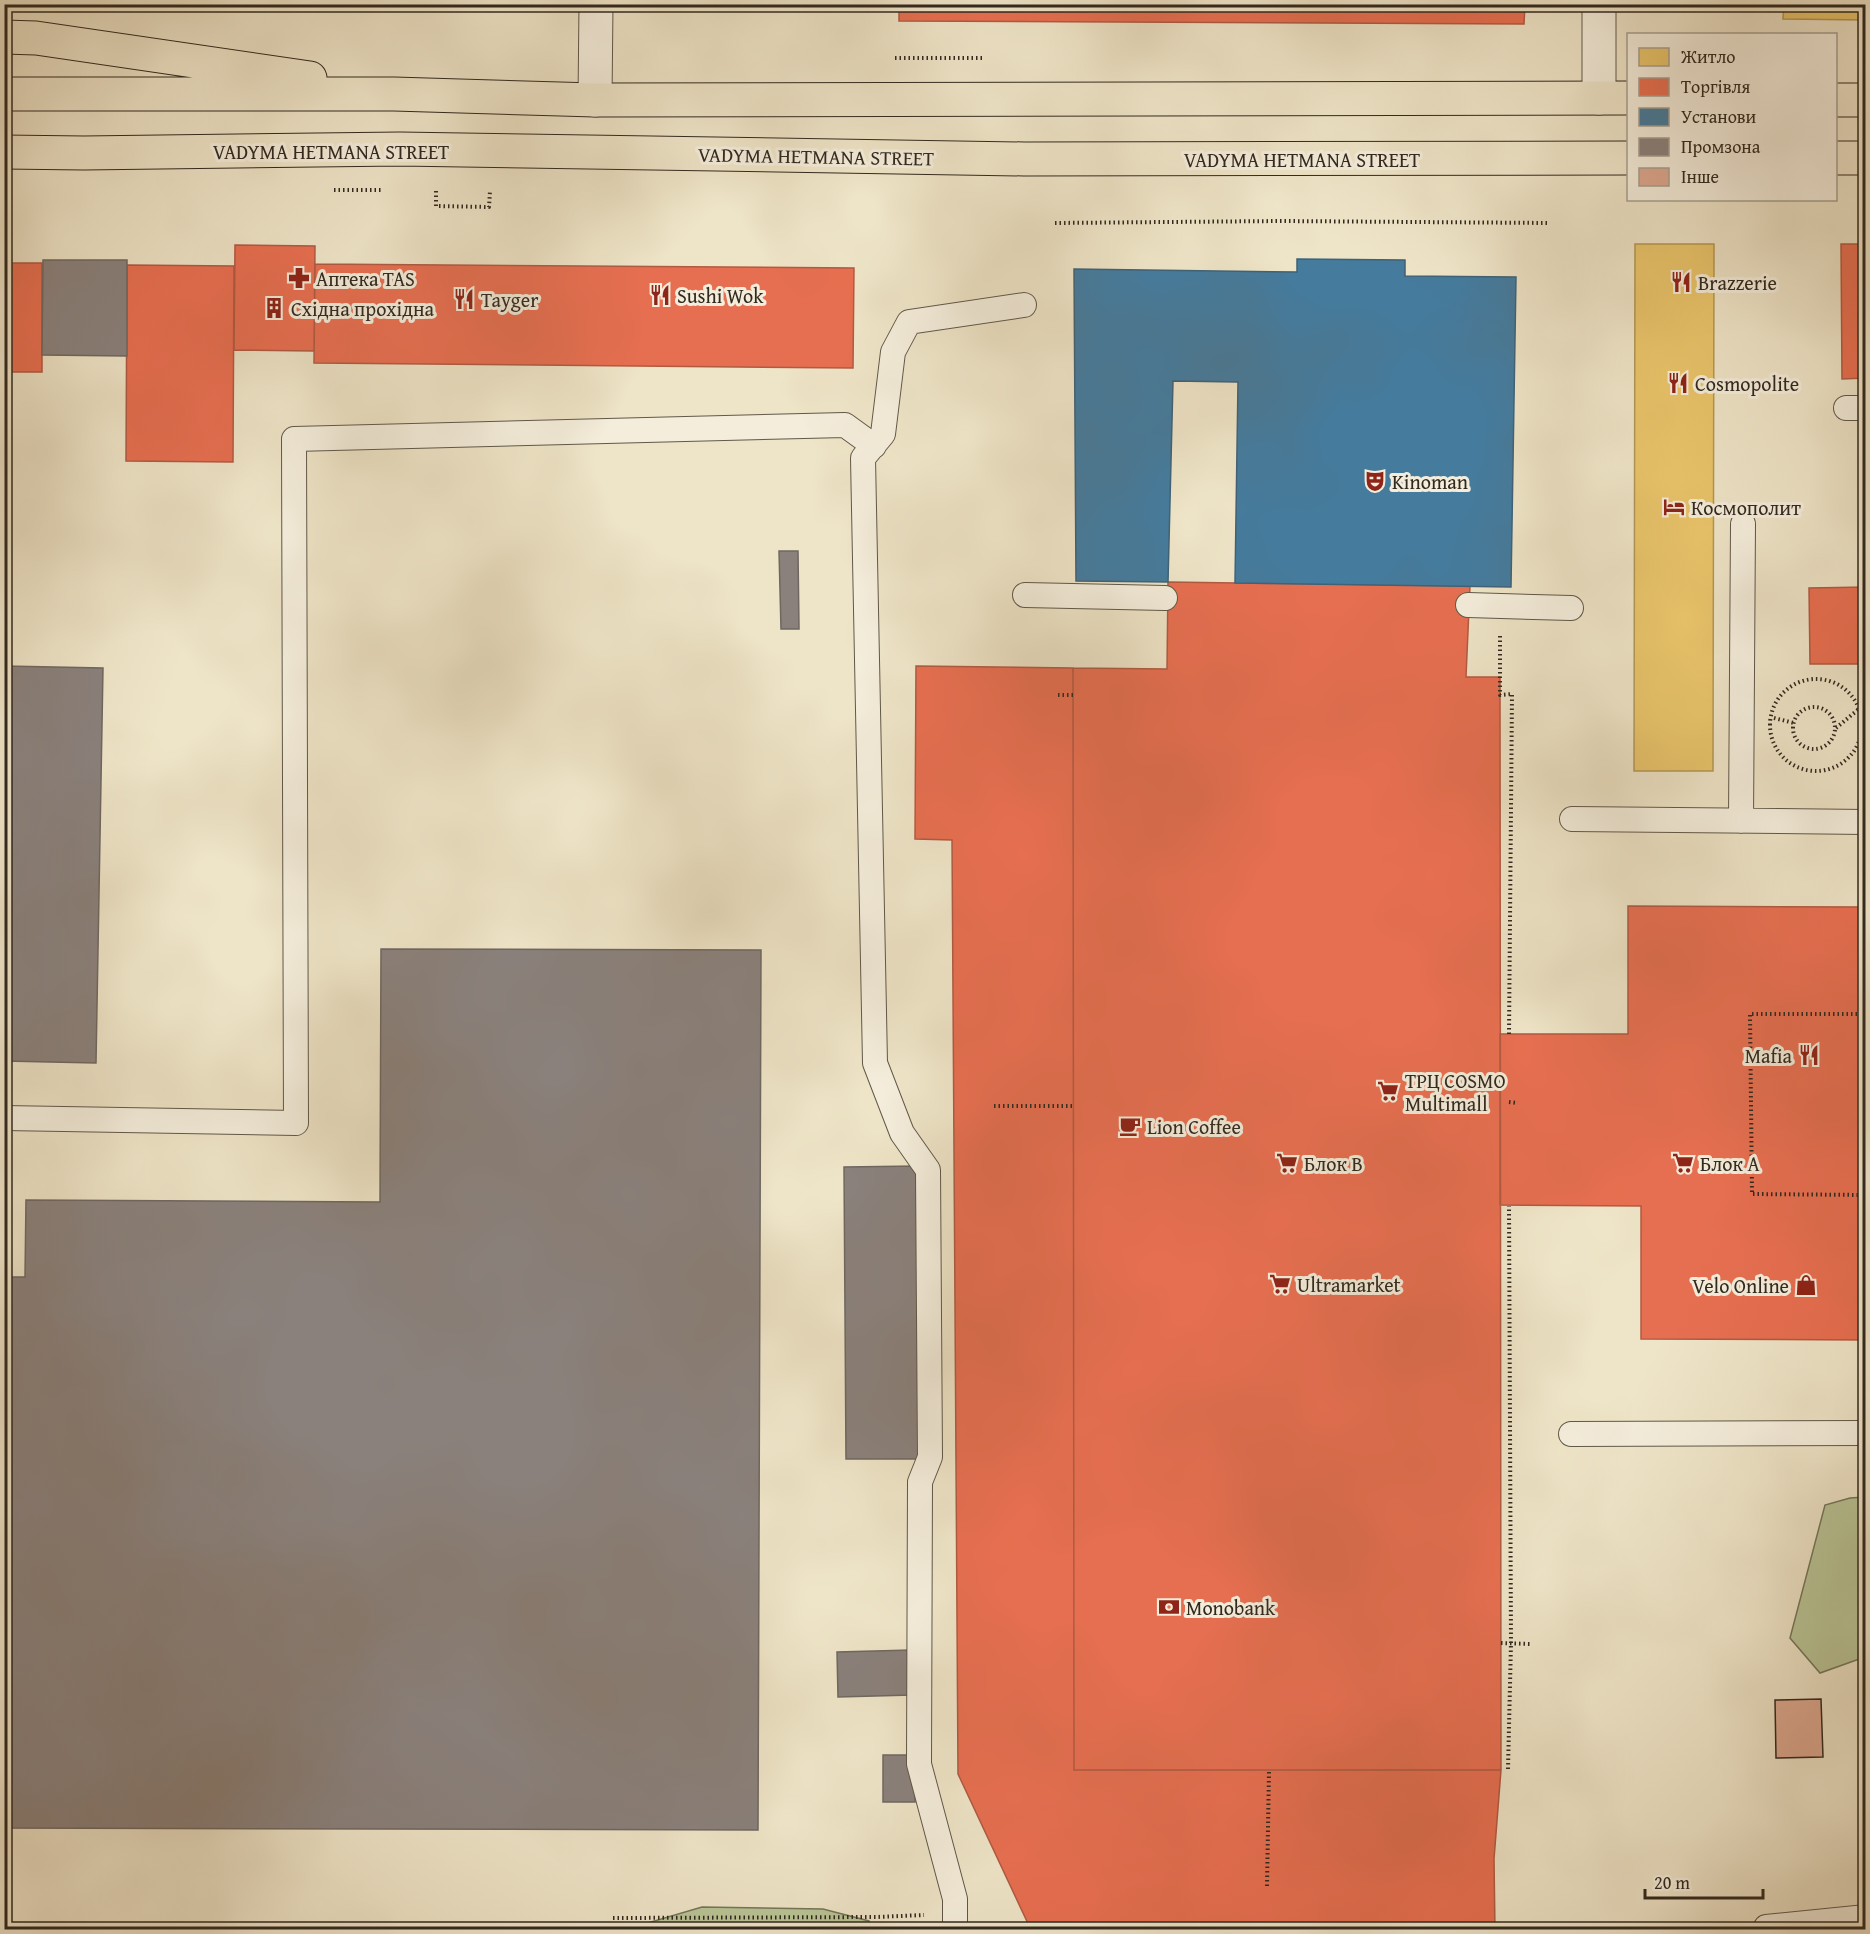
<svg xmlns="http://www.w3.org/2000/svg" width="1870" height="1934" font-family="'Gentium Book Plus',serif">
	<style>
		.green { fill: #b9c496; stroke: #75765a; stroke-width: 1.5 }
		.homes { fill: #e9c46a; stroke: #b29654; stroke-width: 1.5 }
		.shops { fill: #e76f51; stroke: #b05a42; stroke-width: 1.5 }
		.public { fill: #457b9d; stroke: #3f6277; stroke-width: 1.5 }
		.industry { fill: #8a817c; stroke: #6f6760; stroke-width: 1.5 }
		.building { fill: #dca78f; stroke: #31291f; stroke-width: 1.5 }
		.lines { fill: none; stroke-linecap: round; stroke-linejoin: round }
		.service-casing { stroke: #605849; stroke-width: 26 }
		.minor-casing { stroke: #605849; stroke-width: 35 }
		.primary-casing { stroke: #31291f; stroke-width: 35 }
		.path { stroke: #31291f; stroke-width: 4; stroke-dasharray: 1.5 3; stroke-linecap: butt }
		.service { stroke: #f4eddb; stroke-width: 24 }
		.minor { stroke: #f4eddb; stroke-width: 33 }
		.primary { stroke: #eee4c7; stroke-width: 33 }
		.labels { text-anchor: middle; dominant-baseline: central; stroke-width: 6; stroke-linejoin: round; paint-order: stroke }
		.street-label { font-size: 20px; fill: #31291f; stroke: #f4eddb }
		.poi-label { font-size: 20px; fill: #31291f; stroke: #f4eddb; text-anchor: start }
	</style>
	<rect width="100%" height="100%" fill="#eee4c7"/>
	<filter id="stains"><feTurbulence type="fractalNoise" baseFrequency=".00333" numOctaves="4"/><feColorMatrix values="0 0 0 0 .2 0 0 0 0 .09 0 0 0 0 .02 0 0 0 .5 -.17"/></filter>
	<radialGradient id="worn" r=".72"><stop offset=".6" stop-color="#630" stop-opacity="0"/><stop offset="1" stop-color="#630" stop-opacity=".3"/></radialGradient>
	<path class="green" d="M1865 1497V1657L1820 1673 1790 1638 1825 1505 1850 1498Z
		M702 1907 823 1909 869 1921 872 1929H644V1924Z"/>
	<path class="homes" d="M1784 4H1866V20L1783 19Z
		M1635 244H1714L1713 771H1634Z"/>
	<path class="shops" d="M899 4H1525L1524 24 899 21Z
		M1841 244H1866V378L1842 379Z
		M235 245 315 246 314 351 234 350Z
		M4 263H42V372H4Z
		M315 264 854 268 853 368 314 363Z
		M127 265 234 266 233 462 126 461Z
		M1168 582 1470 586 1466 677H1500L1501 1770H1074L1073 668 1167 669Z
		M1866 587V664H1810L1809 588Z
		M916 666 1073 668 1074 1770H1501L1494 1859 1495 1930H1031L958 1774 952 840 915 839Z
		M1628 906 1866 907V1340L1641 1339V1206L1500 1205V1034H1628Z"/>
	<path class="public" d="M1297 259 1405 260V276L1516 277 1511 587 1235 583 1238 382 1173 381 1168 582 1076 581 1074 269 1297 272Z"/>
	<path class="industry" d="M43 260H127V356L42 355Z
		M779 551H798L799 629H781Z
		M4 666 103 668 96 1063 4 1061Z
		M381 949 761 950 758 1830 4 1828V1277H25L26 1200 380 1202Z
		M917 1166 919 1459H846L844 1167Z
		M911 1650 912 1695 838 1697 837 1652Z
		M883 1755H915V1802H883Z"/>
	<path class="building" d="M1821 1699 1823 1757 1776 1758 1775 1700Z"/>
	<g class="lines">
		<defs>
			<path id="service" d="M1846 408H1866
				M1025 595 1165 598
				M1468 605 1571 608
				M1572 819 1866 822
				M1741 821 1743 524
				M4 1118 296 1123 294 439 845 425 874 446
				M1571 1434 1866 1433
				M955 1930V1899L919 1764 920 1482 930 1457 928 1170 902 1133 875 1063 863 458 883 434 893 352 909 322 1024 305
				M1766 1930V1927L1866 1917"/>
			<path id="minor" d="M1599 98V4
				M595 100 596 4"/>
			<path id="primary" d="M4 37 36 38 310 78
				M4 94H394L595 100 1628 98
				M1836 100H1866
				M4 152 84 153 400 149 1024 159 1628 158
				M1836 158H1866"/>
		</defs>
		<use href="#service" class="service-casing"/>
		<use href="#minor" class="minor-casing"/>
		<use href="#primary" class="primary-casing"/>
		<path class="path" d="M396 10 503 8
			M252 11V4
			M895 58H984
			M334 190H381
			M436 191V206L489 207 490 191
			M1055 223 1281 221 1550 223
			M1500 636V695L1512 694 1509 1034
			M1770 725a46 46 0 1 1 92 0a46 46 0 1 1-92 0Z
			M1058 695H1073
			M1793 728a21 21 0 1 1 42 0a21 21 0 1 1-42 0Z
			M1774 718 1794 723
			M1836 728 1866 703
			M1866 1014H1750L1752 1194 1866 1195
			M1509 1102 1518 1103
			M994 1106H1073
			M1501 1643 1530 1644
			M1508 1769 1511 1643 1509 1206
			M1267 1886 1269 1770
			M613 1918 877 1917 924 1915"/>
		<use href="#service" class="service"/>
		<use href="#minor" class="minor"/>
		<use href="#primary" class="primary"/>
	</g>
	<defs>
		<symbol id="pharmacy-bare" viewBox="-9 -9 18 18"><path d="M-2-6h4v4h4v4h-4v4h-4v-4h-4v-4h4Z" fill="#8f2418" stroke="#f4eddb" stroke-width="2.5" paint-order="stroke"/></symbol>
		<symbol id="restaurant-bare" viewBox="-9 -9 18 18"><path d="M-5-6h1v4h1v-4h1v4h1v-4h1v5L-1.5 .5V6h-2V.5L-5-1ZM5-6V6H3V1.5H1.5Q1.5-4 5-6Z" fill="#8f2418" stroke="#f4eddb" stroke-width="2.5" paint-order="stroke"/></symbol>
		<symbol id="building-bare" viewBox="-9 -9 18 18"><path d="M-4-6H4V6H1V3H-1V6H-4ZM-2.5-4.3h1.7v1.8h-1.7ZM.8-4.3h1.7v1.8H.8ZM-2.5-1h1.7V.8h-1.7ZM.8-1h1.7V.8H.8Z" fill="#8f2418" stroke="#f4eddb" stroke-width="2.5" paint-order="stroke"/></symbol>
		<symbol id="theatre-bare" viewBox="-9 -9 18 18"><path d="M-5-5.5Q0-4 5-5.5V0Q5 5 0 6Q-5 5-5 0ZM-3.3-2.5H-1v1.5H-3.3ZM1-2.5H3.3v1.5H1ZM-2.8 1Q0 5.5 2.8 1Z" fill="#8f2418" stroke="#f4eddb" stroke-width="2.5" paint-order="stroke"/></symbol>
		<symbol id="hotel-bare" viewBox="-9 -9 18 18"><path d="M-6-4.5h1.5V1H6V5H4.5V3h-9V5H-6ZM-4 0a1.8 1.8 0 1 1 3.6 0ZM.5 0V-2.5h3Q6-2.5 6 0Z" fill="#8f2418" stroke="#f4eddb" stroke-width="2.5" paint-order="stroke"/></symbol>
		<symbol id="supermarket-bare" viewBox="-9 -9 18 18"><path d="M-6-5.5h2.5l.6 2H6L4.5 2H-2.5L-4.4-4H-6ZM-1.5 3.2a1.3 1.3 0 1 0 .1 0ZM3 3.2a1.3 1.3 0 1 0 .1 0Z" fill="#8f2418" stroke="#f4eddb" stroke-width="2.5" paint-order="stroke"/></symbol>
		<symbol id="cafe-bare" viewBox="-9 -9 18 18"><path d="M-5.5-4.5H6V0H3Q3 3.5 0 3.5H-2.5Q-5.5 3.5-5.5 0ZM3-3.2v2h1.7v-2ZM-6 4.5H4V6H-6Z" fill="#8f2418" stroke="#f4eddb" stroke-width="2.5" paint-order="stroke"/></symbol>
		<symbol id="shop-bare" viewBox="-9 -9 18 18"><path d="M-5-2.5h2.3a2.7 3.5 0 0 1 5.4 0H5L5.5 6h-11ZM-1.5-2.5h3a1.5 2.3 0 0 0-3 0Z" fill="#8f2418" stroke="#f4eddb" stroke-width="2.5" paint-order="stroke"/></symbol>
		<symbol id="bank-bare" viewBox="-9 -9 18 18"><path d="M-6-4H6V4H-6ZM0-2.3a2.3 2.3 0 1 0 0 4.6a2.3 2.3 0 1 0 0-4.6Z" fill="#8f2418" stroke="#f4eddb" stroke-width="2.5" paint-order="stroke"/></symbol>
	</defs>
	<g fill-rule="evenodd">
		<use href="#pharmacy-bare" x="284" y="263" width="30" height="30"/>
		<use href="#restaurant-bare" x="1666" y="267" width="30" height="30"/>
		<use href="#restaurant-bare" x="645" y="280" width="30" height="30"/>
		<use href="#restaurant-bare" x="449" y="284" width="30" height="30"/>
		<use href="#building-bare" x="259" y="293" width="30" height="30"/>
		<use href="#restaurant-bare" x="1663" y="368" width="30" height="30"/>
		<use href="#theatre-bare" x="1360" y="466" width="30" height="30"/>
		<use href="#hotel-bare" x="1659" y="492" width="30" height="30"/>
		<use href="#restaurant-bare" x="1794" y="1040" width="30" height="30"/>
		<use href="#supermarket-bare" x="1373" y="1076" width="30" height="30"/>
		<use href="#cafe-bare" x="1115" y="1111" width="30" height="30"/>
		<use href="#supermarket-bare" x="1272" y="1148" width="30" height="30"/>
		<use href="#supermarket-bare" x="1668" y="1148" width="30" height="30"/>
		<use href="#supermarket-bare" x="1265" y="1269" width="30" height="30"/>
		<use href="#shop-bare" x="1791" y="1270" width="30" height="30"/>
		<use href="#bank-bare" x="1154" y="1592" width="30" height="30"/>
	</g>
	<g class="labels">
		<g class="street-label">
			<text x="331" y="151">VADYMA HETMANA STREET</text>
			<text transform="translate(816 156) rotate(1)">VADYMA HETMANA STREET</text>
			<text x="1302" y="159">VADYMA HETMANA STREET</text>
		</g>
		<g class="poi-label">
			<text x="316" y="278">Аптека TAS</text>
			<text x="1698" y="282">Brazzerie</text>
			<text x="677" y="295">Sushi Wok</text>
			<text x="481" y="299">Tayger</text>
			<text x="291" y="308">Східна прохідна</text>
			<text x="1695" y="383">Cosmopolite</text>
			<text x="1392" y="481">Kinoman</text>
			<text x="1691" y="507">Космополит</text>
			<text x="1792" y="1055" text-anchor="end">Mafia</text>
			<text x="1405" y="1080">ТРЦ COSMO<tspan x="1405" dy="23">Multimall</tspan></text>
			<text x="1147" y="1126">Lion Coffee</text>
			<text x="1304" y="1163">Блок B</text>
			<text x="1700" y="1163">Блок A</text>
			<text x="1297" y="1284">Ultramarket</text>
			<text x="1789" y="1285" text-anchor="end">Velo Online</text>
			<text x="1186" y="1607">Monobank</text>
		</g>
	</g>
	<rect width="1870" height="1934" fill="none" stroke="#eee4c7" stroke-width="24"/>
	<rect x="6" y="6" width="1858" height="1922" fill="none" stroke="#31291f" stroke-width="3"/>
	<rect x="12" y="12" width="1846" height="1910" fill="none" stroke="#31291f" stroke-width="1.5"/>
	<rect x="1627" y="33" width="210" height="168" fill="#f4eddb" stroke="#a69f90" stroke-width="1.5"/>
	<rect x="1639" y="48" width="30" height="18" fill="#e9c46a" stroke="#a69f90" stroke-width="1.5"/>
	<text x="1681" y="63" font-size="18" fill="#31291f">Житло</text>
	<rect x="1639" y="78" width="30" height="18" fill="#e76f51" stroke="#a69f90" stroke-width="1.5"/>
	<text x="1681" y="93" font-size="18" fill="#31291f">Торгівля</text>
	<rect x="1639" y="108" width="30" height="18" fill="#457b9d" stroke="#a69f90" stroke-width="1.5"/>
	<text x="1681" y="123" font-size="18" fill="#31291f">Установи</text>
	<rect x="1639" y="138" width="30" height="18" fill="#8a817c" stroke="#a69f90" stroke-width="1.5"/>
	<text x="1681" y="153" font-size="18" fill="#31291f">Промзона</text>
	<rect x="1639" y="168" width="30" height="18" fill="#dca78f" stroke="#a69f90" stroke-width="1.5"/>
	<text x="1681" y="183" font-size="18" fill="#31291f">Інше</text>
	<path d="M1645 1889v9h118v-9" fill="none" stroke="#31291f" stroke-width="3"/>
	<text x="1654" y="1889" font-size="18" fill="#31291f" stroke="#f4eddb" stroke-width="4.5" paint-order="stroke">20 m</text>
	<rect width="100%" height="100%" filter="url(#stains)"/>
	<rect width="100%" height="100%" fill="url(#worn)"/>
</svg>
